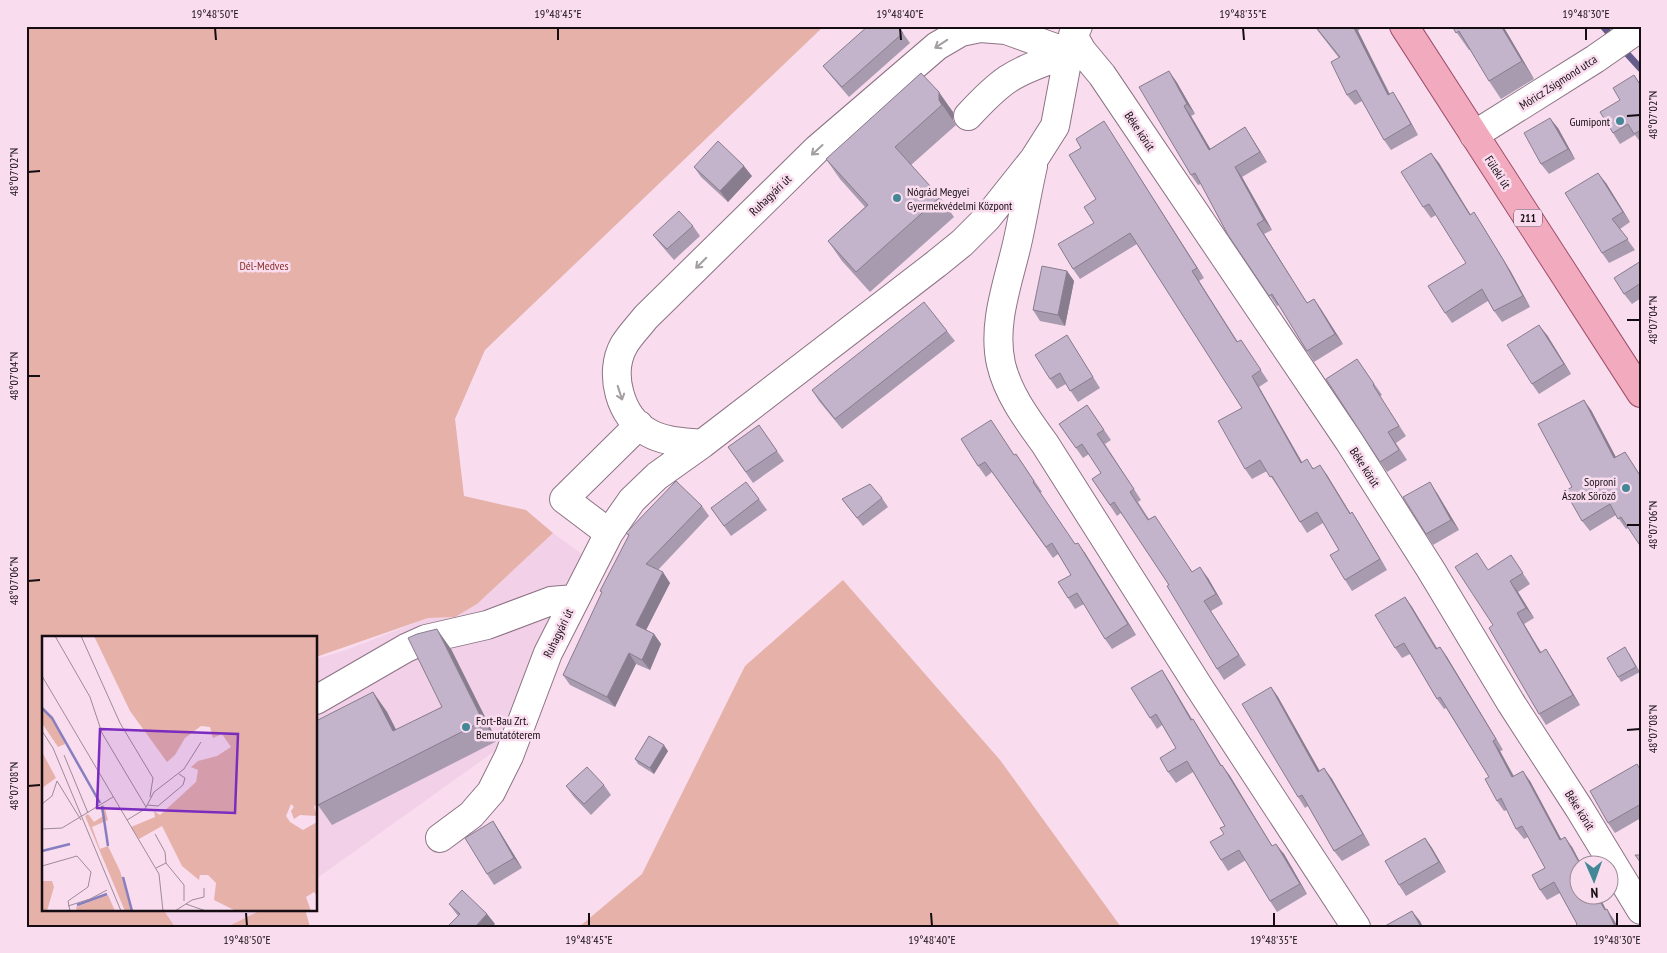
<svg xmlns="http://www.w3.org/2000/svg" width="1667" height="953" font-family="'PT Sans Narrow',sans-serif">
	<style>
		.built { fill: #f2d0e7 }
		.green { fill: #e5b1a9 }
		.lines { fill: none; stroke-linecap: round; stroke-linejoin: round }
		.stream { stroke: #645c8b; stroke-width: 7 }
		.minor-casing { stroke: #8c7384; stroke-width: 30 }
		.major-casing { stroke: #9f4f68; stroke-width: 30 }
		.minor { stroke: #fff; stroke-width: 28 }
		.major { stroke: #f2aabf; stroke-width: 28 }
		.wall { fill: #a89aaf }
		.shaded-wall { fill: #887d8e }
		.building { fill: #c3b3cb; stroke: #887d8e }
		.oneway { stroke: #a29ea1 }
		.ticks { fill: none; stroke: #160d13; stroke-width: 2 }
		.poi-dot { fill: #448897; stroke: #f9ddef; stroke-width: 2 }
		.labels { text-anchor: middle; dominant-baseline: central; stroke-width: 5; stroke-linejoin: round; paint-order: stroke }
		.shield { fill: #f9ddef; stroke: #5a4b55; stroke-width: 1 }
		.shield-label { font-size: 11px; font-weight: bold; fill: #160d13 }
		.street-label { font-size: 12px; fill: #160d13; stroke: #f9ddef }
		.poi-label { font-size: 12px; fill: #160d13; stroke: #f9ddef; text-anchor: end }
		.park-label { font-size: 12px; fill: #8b2f28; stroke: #f9ddef }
		.inset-river { fill: none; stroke: #867ebf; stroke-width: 2.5 }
		.inset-road { fill: none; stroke: #9e8a97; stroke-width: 1 }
		.view { fill: #7b2cbf; fill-opacity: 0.15; stroke: #7b2cbf; stroke-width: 2.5 }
		.inset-edge { fill: none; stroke: #160d13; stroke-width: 2.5 }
		.neatline { fill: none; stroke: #160d13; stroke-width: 2 }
		.ticks-label { font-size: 12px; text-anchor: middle; fill: #160d13 }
	</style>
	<rect width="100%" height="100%" fill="#f9ddef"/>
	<path class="built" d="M553 533 586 557 506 743 316 879V659L346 650 428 618 455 617 477 604Z
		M163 909H263L227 927H175Z"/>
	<path class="green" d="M26 26H824L485 350 455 419 464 496 526 510 553 533 477 604 455 617 428 618 316 657V637H44V909H163L175 927H26Z
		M843 580 1000 760 1121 927H579L642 874 745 666Z
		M263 909H305L310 927H227Z"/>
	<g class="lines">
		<path class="stream" d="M1603 26 1614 39
			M1621 47 1641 69"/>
		<defs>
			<path id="minor" d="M1073 35 1082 51 1102 75 1349 441 1431 570 1511 703 1579 808 1641 910
				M968 116C980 103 993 89 1008 79 1026 67 1048 61 1069 53
				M1474 135 1595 59 1641 27
				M1033 166C1027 192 1023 218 1017 244 1008 283 992 324 1001 364 1008 394 1027 419 1045 444L1199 687 1356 927
				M702 444C685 442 665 442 649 433 620 418 608 373 624 345 630 335 639 326 646 317L817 149 937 46 961 32 980 28 1006 30 1069 53
				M609 533 564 499 639 425
				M316 700 406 648 426 639 487 625 551 601 574 599
				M440 838 471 815 491 792 509 756 548 653 609 533 632 500 657 476 702 444 936 264 962 243 987 218 1034 159 1055 126 1071 41 1078 26"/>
			<path id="major" d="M1404 26 1641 393"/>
		</defs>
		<use href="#minor" class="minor-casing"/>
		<use href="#major" class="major-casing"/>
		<use href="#minor" class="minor"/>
		<use href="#major" class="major"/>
	</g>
	<path class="wall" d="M1314 26H1359L1360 29 1358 31 1390 94 1400 103 1418 135 1391 150 1384 140 1362 101 1355 105 1347 95 1339 58Z
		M1452 26H1503L1534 79 1501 99 1489 81 1470 50H1469Z
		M903 33 910 43 849 97 831 76 823 66Z
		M921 73 953 112V120L956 125 911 165 940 197 954 217 870 292 842 261 828 241 865 207 840 179 826 159Z
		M1634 75 1641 85V143L1635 135 1620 144 1613 133 1620 100Z
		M1176 81 1195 114 1191 116 1210 149 1245 127 1267 162 1242 177 1272 230 1264 234 1307 303 1314 299 1343 344 1314 362 1307 351 1279 305 1277 306 1228 235 1201 184 1198 185 1191 175Z
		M1558 128 1575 159 1549 174 1541 164Z
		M1111 132 1204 278 1199 281 1238 342 1241 340 1268 381 1259 387 1302 462 1327 475 1350 513 1352 512 1359 523 1387 570 1352 591 1345 580 1339 550 1323 523 1307 533 1300 522 1278 487 1267 471 1252 479 1245 469 1242 408 1137 244 1080 279 1073 269 1094 223 1096 199Z
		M1431 153 1470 214 1481 223 1511 272 1530 307 1502 322 1494 311 1488 301 1452 323 1445 313 1466 263 1436 215 1431 218 1423 207Z
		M694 167 752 176 728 202 701 177Z
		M1606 183 1630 222 1620 229 1635 250 1609 263 1602 253Z
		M693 226 700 236 674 260 661 245 653 235Z
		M1641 261V298L1632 304 1624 294Z
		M1067 271 1074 281 1065 326 1040 321 1033 310Z
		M947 331 955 341 842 429 819 401 812 390Z
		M1067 335 1100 388 1078 402 1066 384 1057 389 1050 379Z
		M1547 335 1571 374 1539 394 1532 384Z
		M1357 359 1382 395 1380 396 1406 436 1396 443 1407 460 1387 472 1380 462Z
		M1087 405 1111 440 1105 444 1141 500 1138 502 1149 519 1155 516 1192 572 1208 578 1223 604 1211 611 1246 665 1224 680 1217 669 1169 585 1121 513 1117 516 1092 479 1101 473 1089 454 1083 458 1059 424Z
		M1591 410 1616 457 1625 452 1641 476V547L1628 528 1626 529 1616 515 1590 531 1582 521 1572 487Z
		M991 420 1014 455 1016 454 1042 492 1040 493 1075 544 1085 553 1136 635 1112 649 1105 639 1084 604 1075 609 1068 598 1071 575 1058 554 1053 558 992 472 986 477 978 466Z
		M759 425 784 461 753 483 728 447Z
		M1437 493 1459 530 1433 545 1426 534Z
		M882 498 888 507 863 526 842 499Z
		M759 499 767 510 731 536 711 508Z
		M702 506 709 516 658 570 670 583 646 630 654 634 661 644 650 670 636 664 615 707 570 685 563 675 602 593 600 591 629 536 626 533Z
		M1511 555 1530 584 1518 592 1534 618 1524 624 1541 652 1553 660 1580 705 1546 725 1539 714 1493 625 1488 570Z
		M1405 597 1412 607 1437 648 1440 647 1447 657 1503 750 1500 751 1514 776 1530 781 1561 839 1572 847 1582 866H1580V896H1599L1606 910 1614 920 1577 924 1560 893 1547 900 1540 890 1545 868 1528 837 1524 839 1516 829 1507 810 1504 811 1497 801 1489 777 1446 708 1444 709 1437 699 1410 654 1402 658 1395 648Z
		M451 649 497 741 332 825 318 805 373 692 387 712 396 730 442 707Z
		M1629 653 1640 672 1621 682 1618 677Z
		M1162 670 1169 681 1192 720 1193 719 1200 730 1222 766 1230 776 1272 846 1284 854 1307 894 1277 912 1270 901 1246 860 1228 871 1221 860 1225 826 1193 772 1176 783 1168 772 1176 748 1162 725 1157 729 1150 718Z
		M1271 687 1278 697 1319 771 1324 768 1332 779 1370 845 1342 861 1334 851 1308 806 1305 808 1298 797Z
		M668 751 654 774 638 764 635 759Z
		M1641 770V818L1615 833 1608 823Z
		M604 785 611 795 591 815 574 797 566 786Z
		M493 821 500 832 522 868 494 885 487 874Z
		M1425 838 1432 848 1446 872 1406 896 1399 885Z
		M449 904 487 914 495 924 458 916Z"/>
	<path class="shaded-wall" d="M1353 26H1354L1358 31 1395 106 1388 95Z
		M1501 26H1503L1534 79 1522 61Z
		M1169 71 1176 81 1195 114 1187 104Z
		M939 92 953 112V120L956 125 939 100Z
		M1393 92 1400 103 1418 135 1411 124Z
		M1184 106 1191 116 1217 160 1209 150Z
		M1550 118 1558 128 1575 159 1568 149Z
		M1104 121 1111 132 1204 278 1197 268Z
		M1245 127 1252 138 1267 162 1260 152Z
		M1431 153 1439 163 1477 225 1470 215Z
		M744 166 752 176 728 202 720 191Z
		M1235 167 1242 177 1272 230 1264 220Z
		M1598 173 1606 183 1630 222 1623 212Z
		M1474 212 1511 272 1530 307 1523 296Z
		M1257 224 1264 234 1314 314 1307 303Z
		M1067 271 1074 281 1065 326 1058 315Z
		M1192 271 1199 281 1244 353 1237 342Z
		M1314 299 1321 309 1343 344 1335 334Z
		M1539 325 1547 335 1571 374 1564 364Z
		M1252 376 1259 387 1308 473 1301 463Z
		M1584 400 1591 410 1622 469 1614 458Z
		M1320 465 1327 475 1357 524 1350 514Z
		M1430 482 1437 493 1459 530 1451 520Z
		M1352 512 1359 523 1387 570 1380 559Z
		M1078 543 1085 553 1136 635 1128 624Z
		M1200 567 1208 578 1223 604 1216 594Z
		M663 572 670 583 643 636 636 625Z
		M1510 581 1518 592 1534 618 1526 608Z
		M1405 597 1412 607 1443 659 1436 649Z
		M1517 613 1524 624 1547 663 1540 653Z
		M437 629 451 649 497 741 483 721Z
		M654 634 661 644 650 670 642 660Z
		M1440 647 1447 657 1503 750 1496 739Z
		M1546 649 1553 660 1580 705 1573 695Z
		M629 653 636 664 615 707 607 697Z
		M1162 670 1169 681 1199 731 1191 720Z
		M1271 687 1278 697 1326 782 1318 772Z
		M373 692 387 712 407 751 393 731Z
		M1193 719 1200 730 1228 777 1221 766Z
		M1493 741 1500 751 1519 787 1512 777Z
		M664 745 668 751 654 774 650 768Z
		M1222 765 1230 776 1279 857 1272 846Z
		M1324 768 1332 779 1370 845 1363 834Z
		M1523 771 1530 781 1567 850 1560 840Z
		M493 821 500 832 522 868 514 858Z
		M1565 837 1572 847 1582 866H1581Z
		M1425 838 1432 848 1446 872 1439 862Z
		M1276 844 1284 854 1307 894 1300 884Z
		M1597 896H1599L1612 921 1605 910Z
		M1607 909 1614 920 1618 927H1615Z
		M1412 911 1420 921 1423 927H1421Z
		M487 914 495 924 492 927H475Z"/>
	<path class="building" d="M868 26H897L903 33 842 87 823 66Z
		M1315 26H1353L1388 95 1393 92 1411 124 1384 140 1356 90 1347 95 1331 62 1340 57Z
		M1452 26H1501L1522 61 1489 81 1459 31 1456 33Z
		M1169 71 1187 104 1184 106 1209 150 1245 127 1260 152 1235 167 1264 220 1257 224 1307 303 1314 299 1335 334 1307 351 1272 294 1269 296 1228 235 1195 173 1191 175 1139 87Z
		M921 73 939 92V100L942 105 895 147 940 197 856 272 828 241 868 205 826 159Z
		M1634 75 1641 86V130L1634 134 1628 124 1613 133 1600 112 1620 100 1613 88Z
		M1550 118 1568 149 1541 164 1524 133Z
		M1104 121 1197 268 1192 271 1237 342 1241 340 1261 370 1252 376 1301 463 1307 459 1313 469 1320 465 1350 514 1352 512 1380 559 1345 580 1330 555 1339 550 1317 512 1300 522 1272 476 1270 477 1260 460 1245 469 1218 421 1242 408 1130 233 1073 269 1058 244 1094 223 1084 207 1096 199 1069 155 1081 148 1076 139Z
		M718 141 744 166 720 191 694 167Z
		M1431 153 1470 215 1474 212 1504 261 1523 296 1494 311 1482 289 1445 313 1428 286 1466 263 1429 204 1423 207 1401 172Z
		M1598 173 1623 212 1612 219 1628 239 1602 253 1565 193Z
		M679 211 693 226 667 249 653 235Z
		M1641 261V283L1624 294 1614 278Z
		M1042 266 1067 271 1058 315 1033 310Z
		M924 302 947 331 835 419 812 390Z
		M1539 325 1564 364 1532 384 1507 345Z
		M1067 335 1093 377 1070 391 1060 373 1050 379 1035 355Z
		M1357 359 1374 384 1373 385 1399 426 1388 432 1399 450 1380 462 1326 379Z
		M1584 400 1614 458 1625 452 1641 477V547L1621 517 1618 519 1610 504 1582 521 1565 491 1572 487 1538 424Z
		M1087 405 1104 430 1097 434 1134 489 1130 492 1148 520 1155 516 1192 572 1200 567 1216 594 1204 601 1239 655 1217 669 1167 586 1169 585 1114 502 1110 505 1092 479 1101 473 1082 444 1076 448 1059 424Z
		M991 420 1014 455 1016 454 1034 481 1033 482 1075 544 1078 543 1128 624 1105 639 1077 593 1068 598 1058 582 1071 575 1052 543 1046 547 985 462 978 466 961 439Z
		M759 425 777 451 746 472 728 447Z
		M676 481 702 506 646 564 663 572 636 625 654 634 642 660 629 653 607 697 563 675 602 592 600 591 629 535 626 533Z
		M746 482 759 499 724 526 711 508Z
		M1430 482 1451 520 1426 534 1403 497Z
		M870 484 882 498 857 518 842 499Z
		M1477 553 1488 570 1511 555 1523 573 1510 581 1526 608 1517 613 1540 653 1546 649 1573 695 1539 714 1489 628 1493 625 1455 567Z
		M1405 597 1436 649 1440 647 1496 739 1493 741 1512 777 1523 771 1560 840 1565 837 1581 866H1580V896H1597L1605 910 1607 909 1615 927H1577L1576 925 1577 924 1554 882 1540 890 1532 875 1545 868 1522 826 1516 829 1501 798 1497 801 1485 779 1489 777 1440 697 1437 699 1404 643 1395 648 1375 615Z
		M437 629 483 721 318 805 316 802V721L373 692 393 731 442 707 408 638 417 634Z
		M1625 647 1636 667 1618 677 1607 658Z
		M1162 670 1191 720 1193 719 1221 766 1222 765 1272 846 1276 844 1300 884 1270 901 1239 850 1221 860 1210 842 1224 834 1220 828 1225 826 1187 761 1168 772 1160 758 1176 748 1156 714 1150 718 1131 688Z
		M1271 687 1318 772 1324 768 1363 834 1334 851 1302 795 1298 797 1242 704Z
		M649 736 664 745 650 768 635 759Z
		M1637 764 1641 771V804L1608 823 1590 791Z
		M587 767 604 785 584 804 566 786Z
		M493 821 514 858 487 874 465 838Z
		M1425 838 1439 862 1399 885 1385 861Z
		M1635 855H1641V863Z
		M462 890 487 914 475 927H451L449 925 460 914 449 904Z
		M1412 911 1421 927 1385 926Z"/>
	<defs><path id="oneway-shaft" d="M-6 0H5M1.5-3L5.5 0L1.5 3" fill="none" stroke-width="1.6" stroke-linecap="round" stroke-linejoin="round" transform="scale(1.25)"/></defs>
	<g class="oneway">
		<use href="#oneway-shaft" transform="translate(941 44) rotate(147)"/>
		<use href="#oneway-shaft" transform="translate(817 150) rotate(138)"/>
		<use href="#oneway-shaft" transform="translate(701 263) rotate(135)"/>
		<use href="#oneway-shaft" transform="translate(620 393) rotate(72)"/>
	</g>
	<path class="ticks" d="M215 28 216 40M558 28V40M900 28 901 40M1243 28 1244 40M1586 28V40M1627 116 1640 115M28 172 40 171M1627 320H1640M28 376H40M1627 525H1640M28 581 40 580M1627 730 1640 729M28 786 40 785M246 913 247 926M589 913V926M931 913 932 926M1274 913V926M1617 913V926"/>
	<g class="poi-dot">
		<circle cx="1620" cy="121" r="5"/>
		<circle cx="897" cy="198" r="5"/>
		<circle cx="1626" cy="488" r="5"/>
		<circle cx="466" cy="727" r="5"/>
	</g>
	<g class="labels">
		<rect class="shield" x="1514" y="209.5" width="28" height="17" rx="4"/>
		<g class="shield-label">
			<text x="1528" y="218">211</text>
		</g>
		<g class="street-label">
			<text transform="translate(1558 82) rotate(-33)">Móricz Zsigmond utca</text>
			<text transform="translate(1140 131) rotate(56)">Béke körút</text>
			<text transform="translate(1498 172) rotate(57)">Füleki út</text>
			<text transform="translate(770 195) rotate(-44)">Ruhagyári út</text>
			<text transform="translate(1365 467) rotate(57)">Béke körút</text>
			<text transform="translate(558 633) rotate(-64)">Ruhagyári út</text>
			<text transform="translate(1580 810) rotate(58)">Béke körút</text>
		</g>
		<g class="poi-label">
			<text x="1610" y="121">Gumipont</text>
			<text x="907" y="191" text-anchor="start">Nógrád Megyei<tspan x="907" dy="14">Gyermekvédelmi Központ</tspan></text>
			<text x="1616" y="481">Soproni<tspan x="1616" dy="14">Ászok Söröző</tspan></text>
			<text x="476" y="720" text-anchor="start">Fort-Bau Zrt.<tspan x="476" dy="14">Bemutatóterem</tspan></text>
		</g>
		<g class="park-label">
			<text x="264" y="265">Dél-Medves</text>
		</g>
	</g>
	<g transform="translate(42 636)">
		<rect width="275" height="275" fill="#f9ddef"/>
		<path d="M52 0H275V167L272 171 275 180 258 179 252 183 249 175 252 171 249 168 244 180 248 186 261 194 275 186V260L272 256 264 261 269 275H194L172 264 174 247 166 239H158L157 244 140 230 120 190 97 203 89 191 113 181 112 175 118 179 154 146 156 134 149 131 156 125 175 120 189 111 180 98 171 102 168 91 159 90 143 102 133 119 125 126 88 75ZM0 71 11 81 23 108 16 111 0 87ZM0 116 14 142 0 152ZM62 169 66 184 50 191 58 213 66 210 78 235 90 275H83L43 180 46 178 52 186 61 180 58 171ZM0 245H10L12 251 5 275H0ZM66 259 73 275H35L34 271Z" fill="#e5b1a9"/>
		<path class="inset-river" d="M0 72 10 82 58 167M60 170 66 210M0 215 28 208M81 241 90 275M35 269 65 258"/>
		<path class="inset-road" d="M13 0 48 61 60 97 104 171M39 0 78 87 111 142 108 161M0 40 117 238 121 275M0 95 11 112 79 275M22 119 46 177M0 168 10 160 15 145 39 184M105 169 116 170 141 149 143 142 137 138M85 184 103 173 112 156 142 133 159 106M0 193 20 192 71 161M113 198 123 216 124 227M0 230 35 220 49 236 46 251 26 265 28 275M114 232 124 227 142 249V265M144 268 164 275M26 270 48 263 65 254M133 275 150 264 162 261V252"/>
		<path class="view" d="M58 93 196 98 193 177 55 172Z"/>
		<rect width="275" height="275" class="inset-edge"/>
	</g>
	<rect width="1667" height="953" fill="none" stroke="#f9ddef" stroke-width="55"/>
	<g transform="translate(1594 880) rotate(178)"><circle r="24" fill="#f9ddef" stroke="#9e8a97"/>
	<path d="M0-4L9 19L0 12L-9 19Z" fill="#448897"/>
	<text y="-8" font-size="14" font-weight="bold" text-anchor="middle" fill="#160d13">N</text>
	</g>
	<rect x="28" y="28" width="1612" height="898" class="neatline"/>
	<g class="ticks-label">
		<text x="215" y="18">19°48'50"E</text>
		<text x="558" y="18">19°48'45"E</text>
		<text x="900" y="18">19°48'40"E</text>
		<text x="1243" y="18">19°48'35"E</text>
		<text x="1586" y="18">19°48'30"E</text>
		<text transform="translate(1653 115) rotate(-90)" y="4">48°07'02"N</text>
		<text transform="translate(14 172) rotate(-90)" y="4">48°07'02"N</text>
		<text transform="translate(1653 320) rotate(-90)" y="4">48°07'04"N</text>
		<text transform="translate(14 376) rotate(-90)" y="4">48°07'04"N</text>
		<text transform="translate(1653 525) rotate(-90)" y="4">48°07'06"N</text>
		<text transform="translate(14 581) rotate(-90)" y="4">48°07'06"N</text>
		<text transform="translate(1653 729) rotate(-90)" y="4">48°07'08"N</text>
		<text transform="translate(14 786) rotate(-90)" y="4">48°07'08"N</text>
		<text x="247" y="944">19°48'50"E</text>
		<text x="589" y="944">19°48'45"E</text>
		<text x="932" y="944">19°48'40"E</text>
		<text x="1274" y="944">19°48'35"E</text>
		<text x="1617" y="944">19°48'30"E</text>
	</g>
</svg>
